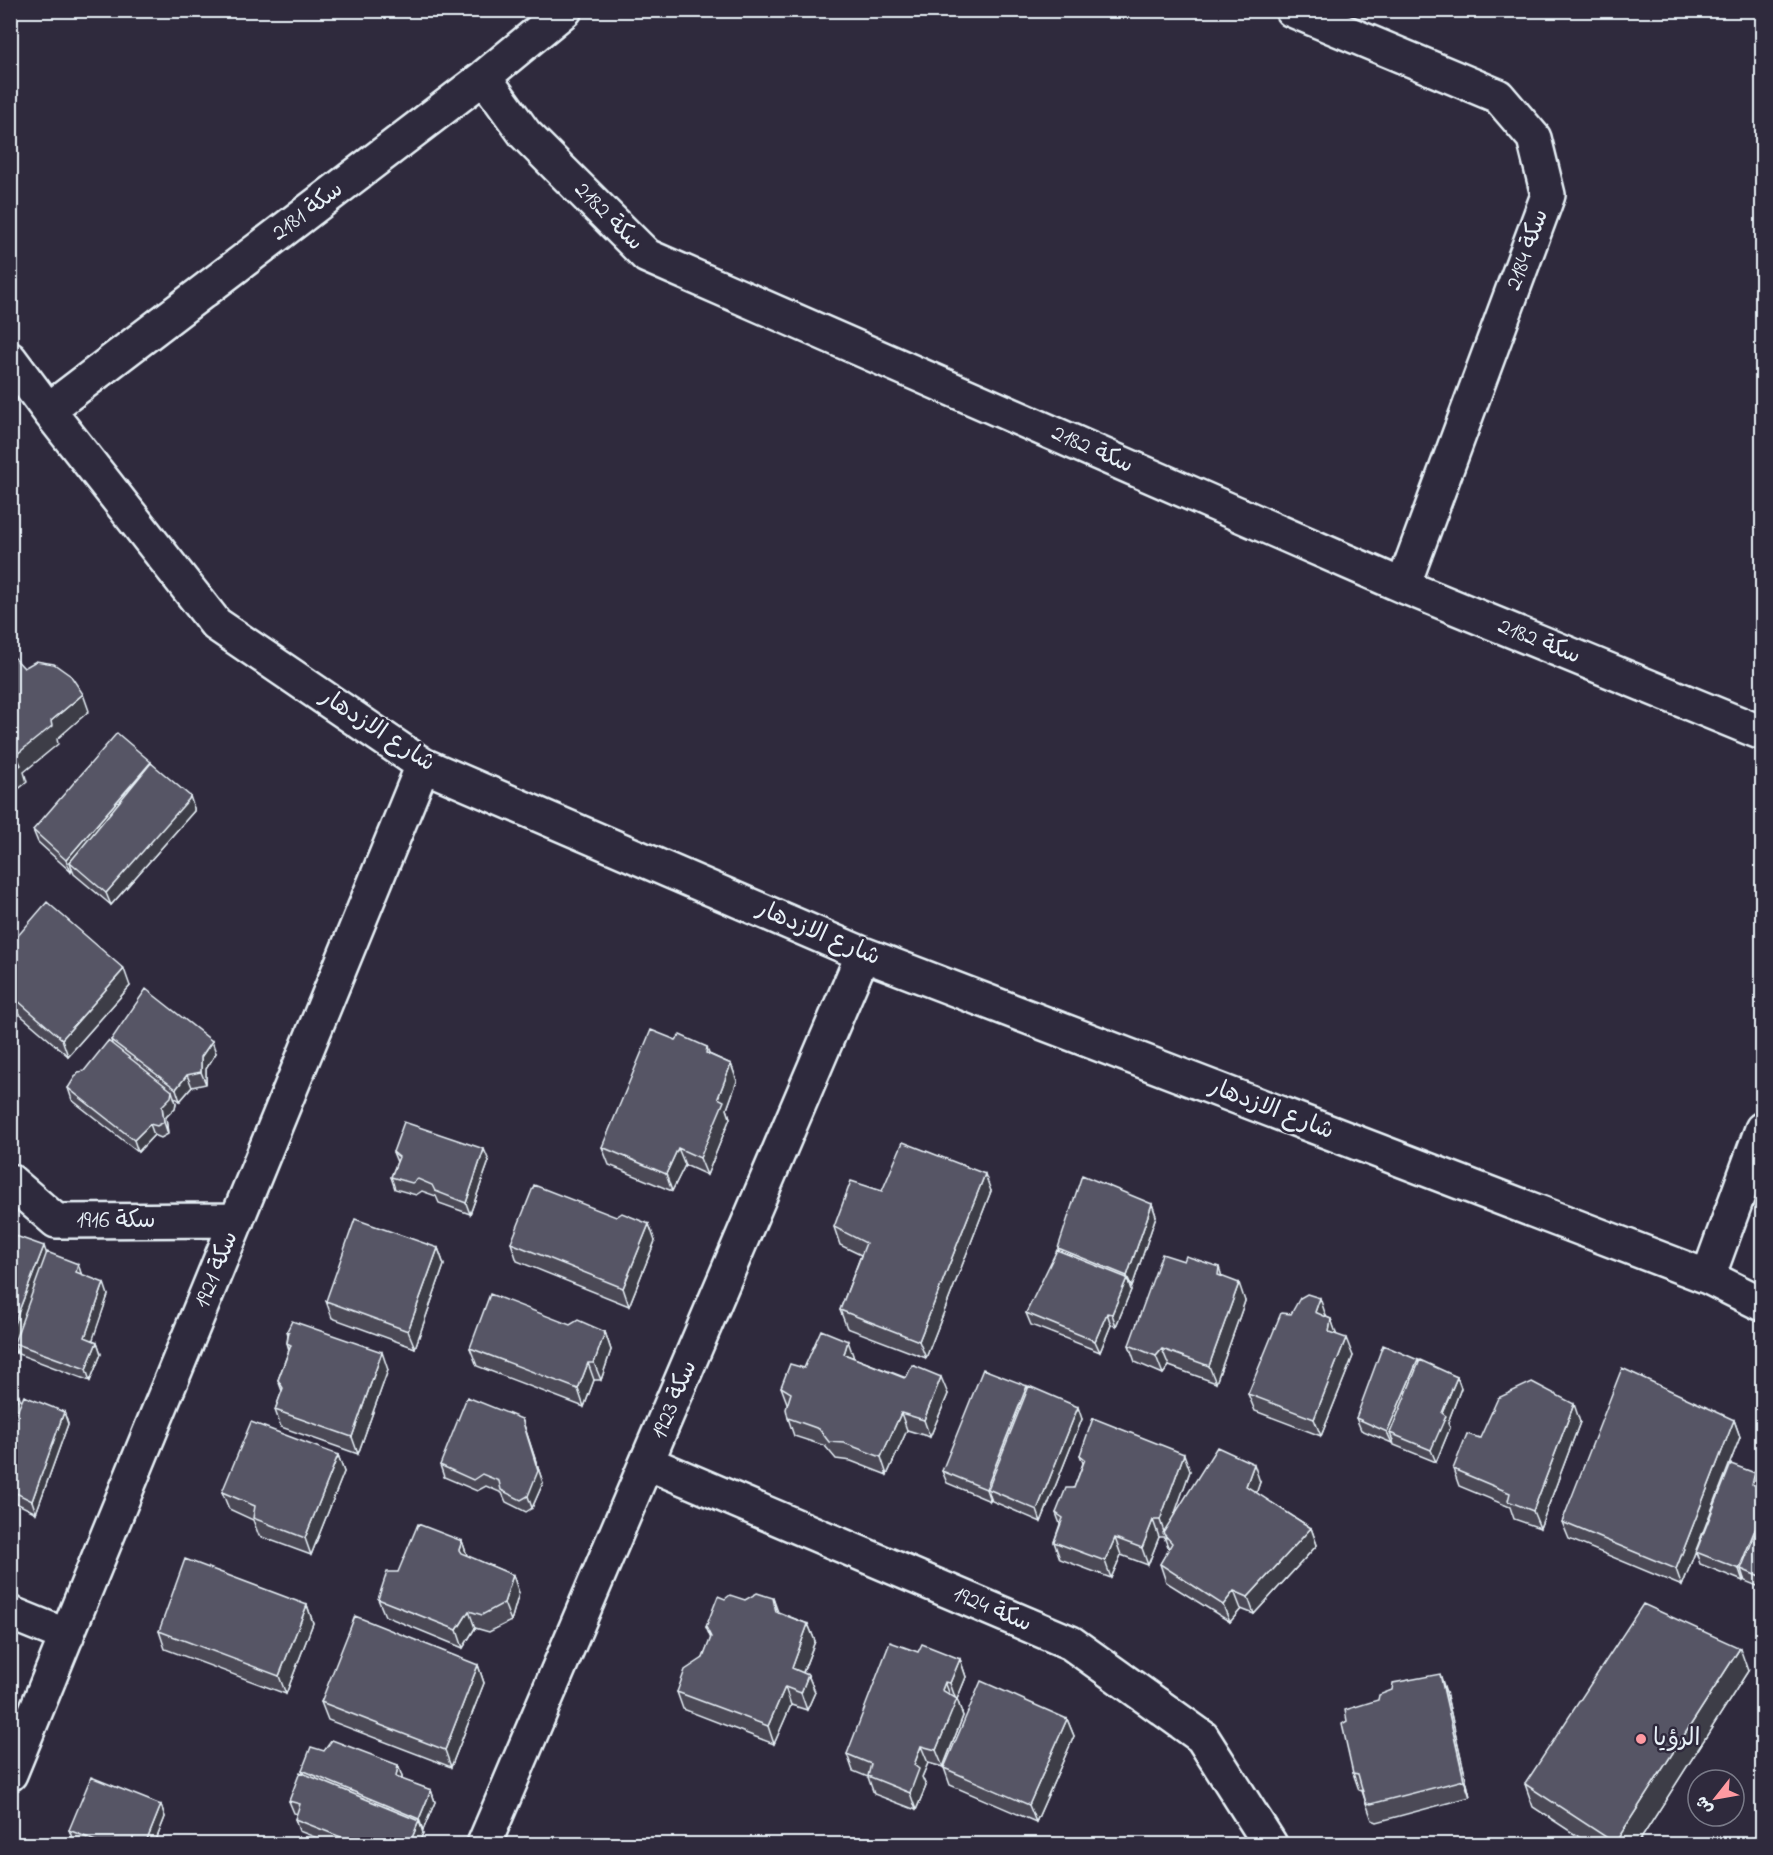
<svg xmlns="http://www.w3.org/2000/svg" width="1773" height="1855" font-family="'Indie Flower','Playpen Sans Arabic',sans-serif">
	<style>
		.lines { fill: none; stroke-linecap: round; stroke-linejoin: round }
		.minor-casing { stroke: #e8f1f8; stroke-width: 38 }
		.minor { stroke: #2f2a3d; stroke-width: 33 }
		.wall { fill: #4b4957; stroke: #e8f1f8; stroke-width: 1.5 }
		.shaded-wall { fill: #3d3c47; stroke: #e8f1f8; stroke-width: 1.5 }
		.building { fill: #575565; stroke: #e8f1f8; stroke-width: 1.5 }
		.poi-dot { fill: #ff9aa2; stroke: #2f2a3d; stroke-width: 2 }
		.labels { text-anchor: middle; dominant-baseline: central; stroke-width: 5; stroke-linejoin: round; paint-order: stroke }
		.street-label { font-size: 24px; fill: #e8f1f8; stroke: #2f2a3d }
		.poi-label { font-size: 24px; fill: #e8f1f8; stroke: #2f2a3d; text-anchor: start }
	</style>
	<rect width="100%" height="100%" fill="#2f2a3d"/>
	<filter id="ink" filterUnits="userSpaceOnUse"><feTurbulence type="fractalNoise" baseFrequency=".0167" numOctaves="2"/><feDisplacementMap in="SourceGraphic" scale="12" xChannelSelector="R" yChannelSelector="G"/><feConvolveMatrix kernelMatrix="1 2 1 2 8 2 1 2 1" color-interpolation-filters="sRGB"/></filter>
	<g filter="url(#ink)">
		<g class="lines">
			<defs>
				<path id="minor" d="M1292 10 1498 96 1534 138 1548 195 1403 586
					M484 77 525 134 647 256 1403 586 1762 733
					M10 359 48 410 216 624 423 765 863 954 1708 1277 1762 1304
					M48 410 484 77 565 10
					M10 1181 56 1221 237 1220
					M1708 1277 1762 1129
					M648 1463 1071 1643 1202 1737 1270 1844
					M10 1613 67 1636
					M10 1774 423 765
					M484 1844 863 954"/>
			</defs>
			<use href="#minor" class="minor-casing"/>
			<use href="#minor" class="minor"/>
		</g>
		<path class="wall" d="M151 763 194 808V811L111 905 74 874 72 869 71 872 38 842 33 830Z
			M10 945 130 986 68 1056 10 1006Z
			M111 1040 216 1053 206 1069V1084L192 1087 180 1101 174 1097 176 1103 175 1108 166 1117 168 1134 161 1138 154 1135 138 1152 72 1100 68 1088 112 1044Z
			M676 1040 707 1047 709 1054 731 1064 737 1081 727 1109 730 1118 707 1175 685 1165 672 1191 609 1165 602 1147Z
			M393 1152 489 1161 470 1214 439 1203 436 1196 422 1191 416 1195 395 1189 391 1177 397 1162Z
			M882 1191H991L926 1358 847 1328 840 1310 861 1255 840 1245 834 1227Z
			M1152 1204 1156 1216 1132 1287H1130L1131 1290 1116 1326 1111 1325 1100 1352 1031 1325 1026 1313 1059 1251 1058 1248Z
			M10 1234 47 1254 78 1264 81 1274 108 1295 92 1340 97 1342 101 1354 90 1381 18 1354 17 1351 16 1353 10 1351Z
			M655 1241 629 1306 517 1261 511 1243Z
			M438 1248 444 1265 415 1348 332 1318 326 1301Z
			M1184 1261 1219 1267 1222 1277 1245 1301 1216 1383 1169 1366 1163 1374 1135 1362 1129 1345Z
			M1291 1314 1326 1316V1317L1331 1319 1336 1335 1353 1356 1321 1436 1255 1411 1248 1394Z
			M570 1325 605 1332 611 1350 601 1380H594L584 1407 477 1366 470 1348Z
			M287 1331 388 1370 358 1454 281 1427 275 1410 282 1391 278 1380 289 1350 287 1343 288 1335Z
			M854 1358 948 1394 930 1437 907 1430 887 1475 851 1461 836 1459 825 1446 794 1436 788 1418 787 1403 781 1387 804 1368Z
			M1419 1362 1457 1377 1461 1388 1448 1422 1450 1428 1436 1462 1394 1445 1393 1441 1392 1443 1361 1430 1356 1418Z
			M1028 1389 1082 1419 1041 1522 992 1501 991 1499 990 1501 947 1483 942 1471Z
			M10 1392 22 1402 64 1412 68 1424 36 1513 10 1500Z
			M522 1419 543 1483 532 1508 526 1512 506 1502 502 1493 486 1486 477 1491 444 1477 440 1465Z
			M1734 1420 1740 1437 1682 1586 1569 1539 1562 1522Z
			M1580 1422 1540 1528 1514 1519 1510 1507 1459 1486 1453 1469 1480 1438Z
			M338 1455 344 1472 311 1555 259 1536 253 1520 229 1509 222 1492Z
			M1080 1455 1190 1471 1173 1517 1260 1482 1256 1493 1311 1528 1317 1545 1254 1614 1241 1609 1230 1622 1166 1582 1160 1564 1169 1549 1164 1537H1159L1148 1565 1121 1555 1111 1578 1060 1559 1054 1542 1060 1524 1056 1513 1074 1488 1083 1463Z
			M1760 1485 1759 1486 1762 1488V1588L1745 1581 1744 1579 1743 1581 1700 1564 1696 1552Z
			M462 1541 467 1556 513 1575 519 1593 511 1621 489 1632 475 1628 463 1648 385 1616 378 1599 398 1572Z
			M773 1598 778 1612 808 1624 815 1641 803 1673 808 1675 815 1692 807 1710 791 1705 774 1744 683 1709 677 1692 703 1658 711 1639 706 1627 725 1599 745 1600Z
			M307 1605 313 1623 286 1694 165 1649 159 1631Z
			M918 1652 960 1659 966 1677 957 1699 963 1716 943 1767 928 1763 922 1777 926 1786 916 1810 874 1794 868 1777 853 1771 847 1754Z
			M478 1665 484 1683 451 1767 328 1720 321 1702Z
			M1748 1671 1637 1845H1591L1533 1807 1525 1784Z
			M1446 1692 1470 1797 1377 1822 1372 1820 1366 1803 1362 1791 1359 1790 1353 1773Z
			M1067 1719 1074 1736 1036 1822 950 1785 944 1768Z
			M324 1751 398 1765 402 1777V1780L431 1790 435 1802 423 1830H422L423 1833 418 1845H335L299 1831 295 1819 297 1814 294 1813 289 1801 304 1774 302 1770Z
			M161 1805 165 1817 154 1845H80L74 1842 69 1830Z"/>
		<path class="shaded-wall" d="M83 694 89 711 57 739 58 744 24 772 27 782 10 796V773L16 755 51 721Z
			M151 762 155 774 70 862 72 869 71 872 66 860Z
			M190 796 194 808V811L111 905 106 893Z
			M124 969 130 986 68 1056 62 1039Z
			M212 1041 216 1053 206 1069V1084L201 1072V1057Z
			M731 1064 737 1081 727 1109 730 1118 707 1175 700 1158 718 1098Z
			M187 1075 192 1087 180 1101 176 1089Z
			M172 1091 176 1103 175 1108 166 1117 168 1134 164 1122 162 1106Z
			M150 1124 154 1135 138 1152 134 1140Z
			M678 1148 685 1165 672 1191 666 1174Z
			M484 1149 489 1161 470 1214 466 1203Z
			M985 1174 991 1191 926 1358 919 1341Z
			M1152 1204 1156 1216 1132 1287 1127 1276Z
			M649 1224 655 1241 629 1306 623 1288Z
			M44 1246 50 1264 14 1343 17 1351 16 1353 10 1338V1334Z
			M438 1248 444 1265 415 1348 408 1331Z
			M78 1264 82 1276 76 1272Z
			M1127 1278 1131 1290 1116 1326 1112 1314Z
			M104 1283 108 1295 90 1348 85 1337Z
			M1239 1283 1245 1301 1216 1383 1209 1366Z
			M1320 1298 1326 1316 1322 1329 1315 1312Z
			M1107 1313 1111 1325 1100 1352 1095 1341Z
			M1331 1319 1337 1336 1329 1332Z
			M605 1332 611 1350 601 1380 594 1363Z
			M1346 1338 1353 1356 1321 1436 1314 1419Z
			M848 1341 854 1358 844 1354Z
			M97 1342 101 1354 90 1381 86 1369Z
			M1162 1349 1169 1366 1163 1374 1156 1356Z
			M382 1352 388 1370 358 1454 352 1437Z
			M1418 1360 1423 1372 1390 1433 1393 1441 1392 1443 1387 1432Z
			M588 1363 594 1380 584 1407 578 1389Z
			M941 1377 948 1394 930 1437 924 1420Z
			M1457 1377 1461 1388 1448 1422 1450 1428 1436 1462 1431 1450 1442 1413Z
			M1027 1386 1032 1397 988 1489 991 1499 990 1501 986 1489Z
			M19 1395 23 1407 10 1440V1417Z
			M1574 1404 1580 1422 1540 1528 1533 1511Z
			M1078 1407 1082 1419 1041 1522 1037 1510Z
			M64 1412 68 1424 36 1513 32 1501Z
			M901 1413 907 1430 887 1475 881 1457Z
			M522 1419 543 1483 532 1508 528 1496Z
			M1734 1420 1740 1437 1682 1586 1676 1569Z
			M1184 1454 1190 1471 1166 1538 1160 1520Z
			M338 1455 344 1472 311 1555 305 1538Z
			M1254 1464 1260 1482 1253 1503 1246 1486Z
			M1755 1473 1760 1485 1756 1495 1752 1484Z
			M1762 1512V1534L1741 1569 1744 1579 1743 1581 1739 1569Z
			M1153 1520 1159 1537 1148 1565 1142 1548Z
			M1311 1528 1317 1545 1254 1614 1248 1597Z
			M1115 1538 1121 1555 1111 1578 1105 1561Z
			M462 1541 468 1558 466 1568 459 1550Z
			M513 1575 519 1593 511 1621 504 1603Z
			M1234 1591 1241 1609 1230 1622 1223 1605Z
			M307 1605 313 1623 286 1694 279 1676Z
			M469 1611 475 1628 463 1648 457 1630Z
			M808 1624 815 1641 798 1685 792 1668Z
			M1740 1648 1748 1671 1637 1845H1616L1615 1843Z
			M960 1659 966 1677 957 1699 963 1716 943 1767 936 1750 956 1700 950 1683Z
			M478 1665 484 1683 451 1767 445 1750Z
			M1440 1674 1446 1692 1470 1797 1464 1780Z
			M808 1675 815 1692 807 1710 801 1693Z
			M945 1682 952 1700 942 1690Z
			M785 1687 791 1705 774 1744 768 1726Z
			M1067 1719 1074 1736 1036 1822 1029 1805Z
			M921 1746 928 1763 922 1777 926 1786 916 1810 910 1793 914 1765Z
			M398 1765 402 1777 400 1789 396 1777Z
			M431 1790 435 1802 423 1830 419 1819Z
			M161 1805 165 1817 154 1845H145Z
			M419 1821 423 1833 418 1845H409Z
			M373 1837 376 1845H370Z"/>
		<path class="building" d="M12 655 24 668 36 661 54 664 71 676 83 694 51 721 52 726 16 755 21 765 10 773V656Z
			M117 733 151 762 66 860 33 830Z
			M151 763 190 796 189 799 106 893 70 862Z
			M47 902 124 969 62 1039 10 994V945Z
			M146 989 212 1041 201 1057V1072L187 1075 176 1089 111 1040Z
			M651 1030 676 1040 680 1035 707 1047 706 1053 731 1064 718 1098 724 1101 700 1158 678 1148 666 1174 602 1147Z
			M108 1041 172 1091 171 1097 162 1106 164 1122 157 1126 150 1124 134 1140 68 1088 78 1072 84 1071Z
			M404 1122 484 1149 466 1203 435 1191 432 1185 418 1179 412 1183 391 1177 399 1157 393 1152Z
			M903 1142 985 1174 919 1341 840 1310 866 1243 834 1227 851 1181 882 1191Z
			M1082 1175 1152 1204 1127 1276 1058 1248Z
			M534 1185 616 1217 622 1213 649 1224 623 1288 511 1243Z
			M355 1219 438 1248 408 1331 326 1301Z
			M10 1234 44 1246 10 1334Z
			M1057 1250 1127 1278 1112 1314 1107 1313 1095 1341 1026 1313Z
			M47 1252 78 1264 76 1272 104 1283 85 1337 97 1342 86 1369 14 1343Z
			M1162 1254 1184 1261 1186 1256 1219 1267 1218 1275 1239 1283 1209 1366 1162 1349 1156 1356 1129 1345Z
			M490 1294 570 1325 578 1320 605 1332 594 1363H588L578 1389 470 1348Z
			M1307 1294 1320 1298 1315 1312 1331 1319 1329 1332 1346 1338 1314 1419 1248 1394 1281 1313 1291 1314 1300 1298Z
			M292 1321 382 1352 352 1437 275 1410 283 1388 278 1380 291 1345 287 1343 289 1332 287 1331Z
			M821 1330 848 1341 844 1354 904 1378 907 1376 912 1365 941 1377 924 1420 901 1413 881 1457 844 1443 829 1442 819 1429 788 1418 786 1409 791 1393 781 1387 790 1364 804 1368Z
			M1383 1345 1418 1360 1387 1432 1356 1418Z
			M1420 1360 1457 1377 1442 1413 1446 1416 1431 1450 1390 1433Z
			M1622 1368 1734 1420 1676 1569 1562 1522Z
			M983 1369 1027 1386 986 1489 942 1471Z
			M1532 1382 1574 1404 1533 1511 1508 1501 1510 1493 1453 1469 1467 1434 1480 1438 1498 1398Z
			M1029 1386 1078 1407 1037 1510 988 1489Z
			M10 1392 19 1395 10 1417Z
			M24 1396 64 1412 32 1501 10 1490V1428Z
			M467 1397 522 1419 538 1471 528 1496 521 1500 501 1490 499 1481 482 1474 473 1480 440 1465Z
			M1093 1418 1184 1454 1160 1520H1153L1142 1548 1115 1538 1105 1561 1054 1542 1063 1518 1056 1513 1066 1488H1074L1085 1459 1080 1455Z
			M251 1422 338 1455 305 1538 253 1518 255 1506 222 1492Z
			M1217 1447 1254 1464 1246 1486 1311 1528 1248 1597 1234 1591 1223 1605 1160 1564 1172 1543 1163 1533Z
			M1731 1464 1755 1473 1752 1484 1762 1488V1512L1739 1569 1696 1552Z
			M1762 1517V1578L1741 1569Z
			M418 1524 462 1541 459 1550 461 1553 513 1575 504 1603 482 1615 469 1611 457 1630 378 1599 387 1572H398Z
			M185 1559 307 1605 279 1676 159 1631Z
			M757 1593 773 1598 776 1612 808 1624 792 1668 808 1675 801 1693 785 1687 768 1726 677 1692 685 1670 703 1658 711 1637 706 1627 718 1596 725 1599 730 1595 745 1600Z
			M1643 1604 1740 1648 1615 1843 1525 1784Z
			M355 1616 478 1665 445 1750 321 1702Z
			M890 1642 918 1652 922 1644 960 1659 950 1683 945 1682 942 1690 957 1699 936 1750 921 1746 914 1765 919 1769 910 1793 868 1776 871 1764 847 1754Z
			M1440 1674 1464 1780 1371 1804 1366 1803 1358 1774 1353 1773 1342 1724 1347 1721 1345 1710 1378 1700 1379 1695 1392 1690 1393 1683Z
			M981 1681 1067 1719 1029 1805 944 1768Z
			M332 1740 398 1765 396 1777 431 1790 419 1819 302 1770 311 1747 324 1751Z
			M300 1772 419 1821 409 1845H393L373 1837 370 1845H361L295 1819 300 1804 289 1801Z
			M91 1777 161 1805 145 1845H105L69 1830Z
			M910 1838 914 1845H899Z
			M1469 1841 1470 1845H1451Z"/>
	</g>
	<circle class="poi-dot" cx="1641" cy="1739" r="6"/>
	<g class="labels">
		<g class="street-label">
			<text transform="translate(308 212) rotate(-37)">سكة 2181</text>
			<text transform="translate(608 217) rotate(45)">سكة 2182</text>
			<text transform="translate(1528 250) rotate(-70)">سكة 2184</text>
			<text transform="translate(1092 450) rotate(24)">سكة 2182</text>
			<text transform="translate(1539 642) rotate(22)">سكة 2182</text>
			<text transform="translate(377 731) rotate(33)">شارع الازدهار</text>
			<text transform="translate(818 934) rotate(23)">شارع الازدهار</text>
			<text transform="translate(1271 1110) rotate(21)">شارع الازدهار</text>
			<text x="116" y="1221">سكة 1916</text>
			<text transform="translate(217 1270) rotate(-68)">سكة 1921</text>
			<text transform="translate(675 1400) rotate(-67)">سكة 1923</text>
			<text transform="translate(992 1610) rotate(23)">سكة 1924</text>
		</g>
		<g class="poi-label">
			<text x="1653" y="1739">الرؤيا</text>
		</g>
	</g>
	<rect width="1773" height="1855" fill="none" stroke="#2f2a3d" stroke-width="36"/>
	<rect x="18" y="18" width="1737" height="1819" fill="none" stroke="#e8f1f8" stroke-width="2" filter="url(#ink)"/>
	<g transform="translate(1716 1798) rotate(239)"><circle r="28" fill="#2f2a3d" stroke="#797a88" stroke-width="1.5"/>
	<path d="M0-4.5L10 22L0 15L-10 22Z" fill="#ff9aa2"/>
	<text y="-9" font-size="16" font-weight="bold" text-anchor="middle" fill="#e8f1f8">ش</text>
	</g>
</svg>
